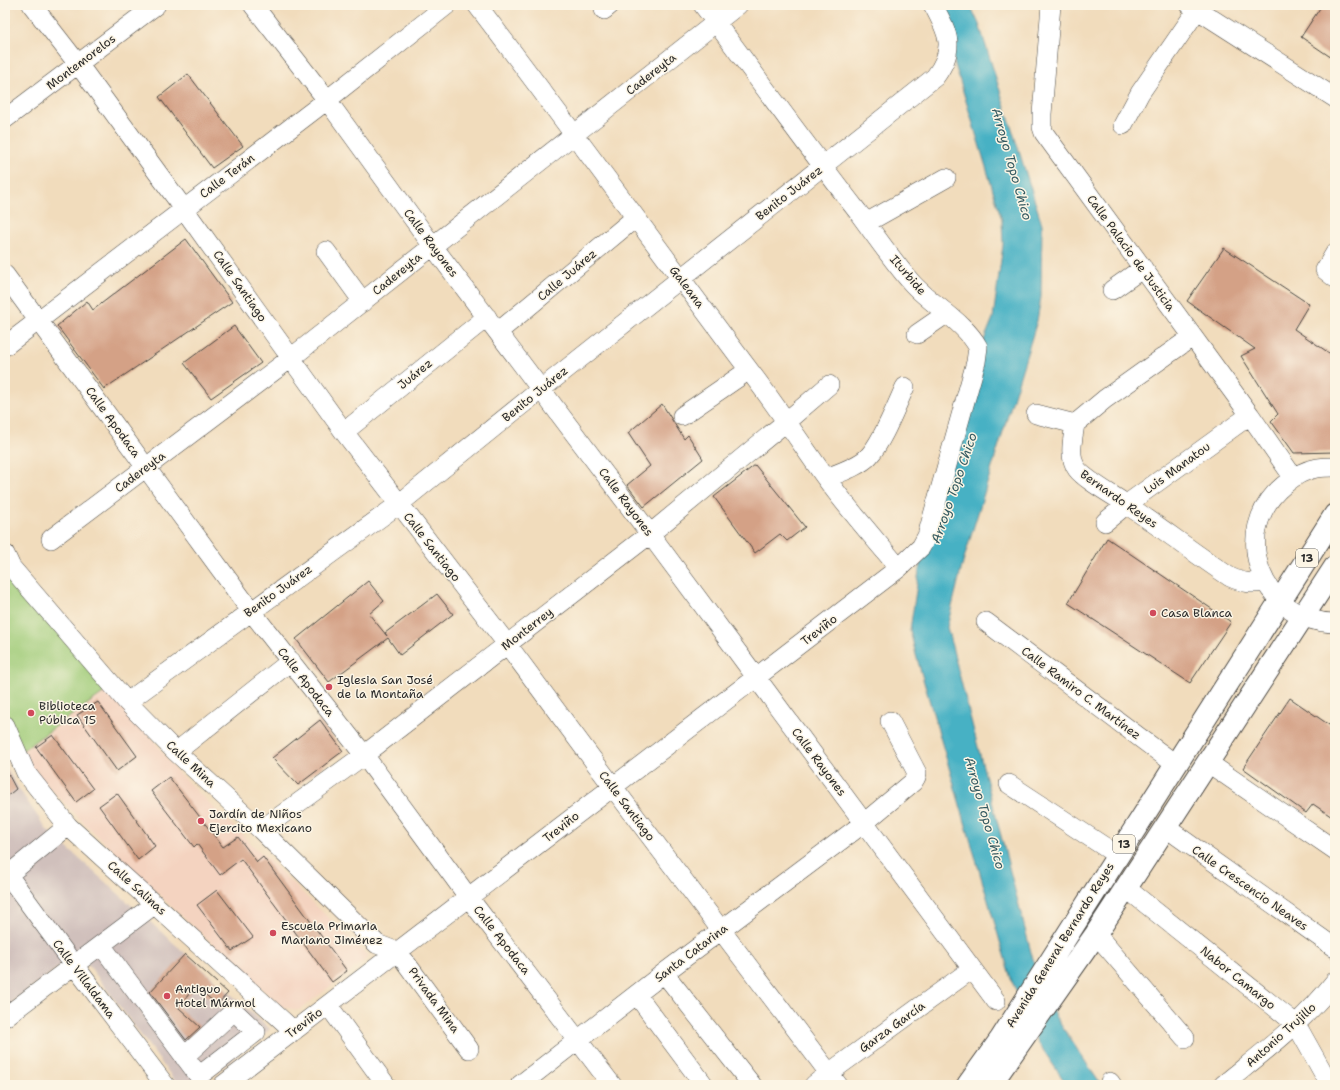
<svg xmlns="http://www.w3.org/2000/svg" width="1340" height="1090" font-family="'Shantell Sans',sans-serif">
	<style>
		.built { fill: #f4d3c0 }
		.industrial { fill: #d0c0bc }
		.green { fill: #a0cc79; stroke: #667c52 }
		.water { fill: #46b1c4; stroke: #386e78 }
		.building { fill: #d4a186 }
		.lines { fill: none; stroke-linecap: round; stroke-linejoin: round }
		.minor-casing { stroke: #494641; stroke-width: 20 }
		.major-casing { stroke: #494641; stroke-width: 24 }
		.minor { stroke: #fff; stroke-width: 19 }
		.major { stroke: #fff; stroke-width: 22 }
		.poi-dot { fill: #d1495b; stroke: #fcf5e5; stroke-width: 1.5 }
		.labels { text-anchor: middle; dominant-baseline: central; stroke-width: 3; stroke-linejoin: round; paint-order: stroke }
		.shield { fill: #fcf5e5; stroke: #6a6863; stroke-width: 1 }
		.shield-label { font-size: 11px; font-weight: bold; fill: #2b2b2b }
		.street-label { font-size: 12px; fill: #2b2b2b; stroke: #fcf5e5 }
		.poi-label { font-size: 12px; fill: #2b2b2b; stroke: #fcf5e5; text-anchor: start }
		.water-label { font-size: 13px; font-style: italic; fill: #345a61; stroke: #fcf5e5 }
	</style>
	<rect width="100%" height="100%" fill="#fcf5e5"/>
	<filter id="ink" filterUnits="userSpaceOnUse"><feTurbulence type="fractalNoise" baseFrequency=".025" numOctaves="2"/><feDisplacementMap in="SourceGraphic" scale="8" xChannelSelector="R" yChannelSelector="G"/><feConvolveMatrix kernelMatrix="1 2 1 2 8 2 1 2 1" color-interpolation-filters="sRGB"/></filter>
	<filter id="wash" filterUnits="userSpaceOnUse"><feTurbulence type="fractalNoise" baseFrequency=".012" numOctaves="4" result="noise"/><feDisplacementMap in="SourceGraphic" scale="16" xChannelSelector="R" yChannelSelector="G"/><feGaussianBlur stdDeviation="0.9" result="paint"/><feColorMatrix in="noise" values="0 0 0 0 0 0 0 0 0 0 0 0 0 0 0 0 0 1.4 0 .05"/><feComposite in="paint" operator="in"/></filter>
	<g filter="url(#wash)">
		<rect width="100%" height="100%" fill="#f1dcbc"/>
		<path class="built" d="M113 686 177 772 369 957 299 1010 282 1007 175 910 79 818 17 754Z"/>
		<path class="industrial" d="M5 766 19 789 47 830 270 1029 200 1085H178L79 952 5 1007Z"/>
		<path class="green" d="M5 554 113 686 17 754 5 723Z"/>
		<path class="water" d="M931 5H970L979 24 1042 224 1041 297 1037 321 963 562 947 627 1032 956 1055 1016 1101 1085H1067L1039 1044 1011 979 916 655 910 630 923 545 977 357 993 318 1003 245 1002 220 946 35Z"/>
		<g id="blocks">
			<path class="building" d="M1322 5H1335V60L1301 37Z
				M188 74 243 146 212 168 159 97Z
				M186 239 232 302 104 389 57 326 87 301 93 310Z
				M1224 248 1309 304 1294 329 1335 357V452L1294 453 1271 421 1278 414 1241 356 1255 349 1187 301Z
				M234 326 261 363 211 398 184 363Z
				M662 404 684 439 688 435 703 459 644 507 627 485 650 466 628 433Z
				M755 465 805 527 787 541 780 534 755 553 714 497Z
				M1107 538 1231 622 1190 683 1068 603Z
				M368 581 384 601 369 614 387 636 385 633 437 594 453 614 400 655 388 638 329 682 296 639Z
				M1290 698 1335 729V819L1313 804 1306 813 1243 768Z
				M98 702 137 756 117 771 77 715Z
				M320 720 343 751 298 785 272 758Z
				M53 735 93 789 76 802 36 747Z
				M5 768 16 789 5 798Z
				M169 777 223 847 238 837 257 862 263 857 347 971 332 982 241 859 220 875 197 844 194 847 151 791Z
				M117 793 155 846 138 860 99 806Z
				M217 890 253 937 232 951 197 905Z
				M185 954 228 993 217 1005 196 986 178 1007 200 1027 186 1040 150 992Z"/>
		</g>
	</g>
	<g filter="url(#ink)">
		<use href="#blocks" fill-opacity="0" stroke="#494641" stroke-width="1"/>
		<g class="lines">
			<defs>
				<path id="minor" d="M32 5 78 64 184 209 344 432 507 644 613 787 838 1085
					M253 5 327 100 432 245 650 534 996 1001
					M477 5C572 130 664 257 758 382 781 413 803 446 825 477 848 509 874 538 899 568
					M1051 5 1042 114V127L1044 133 1250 415 1293 477
					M1190 5 1335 98
					M604 10 610 5
					M5 119 156 5
					M1123 125 1140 93 1197 10
					M866 223 946 178
					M326 251 363 302
					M1335 253 1325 270 1335 278
					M5 275 251 611 364 755 469 898 612 1085
					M1112 290 1143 268
					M498 332 635 218
					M917 334 946 314
					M1192 337 1105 399 1075 424C1073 438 1068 457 1077 469 1085 480 1115 496 1127 505 1162 528 1195 554 1230 577 1243 583 1252 584 1265 582
					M5 346 327 100 447 5
					M1036 414 1075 424
					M682 416 749 370
					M344 432 487 317
					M1335 467C1329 467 1323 467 1317 468 1305 470 1293 477 1284 485 1227 532 1262 622 1335 623
					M826 478C839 473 860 466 869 456 883 441 896 406 905 387
					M1105 522 1127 504 1250 415
					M51 539 291 358 738 5
					M5 554 11 567 127 702 176 752 261 830 377 944 398 952 469 1049
					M986 622 1175 764
					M127 702 399 504 540 390 935 77C956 49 949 34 933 5
					M5 725 26 773 68 826 294 1031
					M176 752 291 661
					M1207 762 1335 850
					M1009 784 1117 855
					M1165 827 1335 948
					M261 830 364 755 650 534 787 421 829 385
					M5 871 74 965 165 1085
					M8 875 68 826
					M1126 888 1296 1024 1330 1085
					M1096 934 1185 1038
					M101 945 199 1076 256 1032 234 1011 184 1057
					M664 973 752 1085
					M637 995 704 1085
					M328 1005 386 1085
					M5 1017 155 904
					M1110 1082 1112 1085
					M223 1085 899 568 921 547 927 536 976 362 978 347C965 322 930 304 911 282 892 260 875 235 858 212 805 144 755 74 703 5
					M520 1085 664 973 864 823 913 782 916 777 917 773 890 721
					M814 1085 829 1073 972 969
					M1223 1085C1262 1053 1304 1022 1335 981"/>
				<path id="major" d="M968 1085 1001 1039 1335 515
					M990 1085 1096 934 1335 567"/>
			</defs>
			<use href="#minor" class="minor-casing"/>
			<use href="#major" class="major-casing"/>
			<use href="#minor" class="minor"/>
			<use href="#major" class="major"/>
		</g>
	</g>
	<g class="poi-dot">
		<circle cx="1153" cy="613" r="4"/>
		<circle cx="329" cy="687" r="4"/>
		<circle cx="31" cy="713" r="4"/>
		<circle cx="201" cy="821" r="4"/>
		<circle cx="273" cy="933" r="4"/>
		<circle cx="167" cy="996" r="4"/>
	</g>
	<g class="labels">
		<g class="shield">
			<rect x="1296" y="549" width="22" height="18" rx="3"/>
			<rect x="1113" y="835" width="22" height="18" rx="3"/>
		</g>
		<g class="shield-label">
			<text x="1307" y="558">13</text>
			<text x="1124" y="844">13</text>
		</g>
		<g class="street-label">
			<text transform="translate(81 62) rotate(-37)">Montemorelos</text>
			<text transform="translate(651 74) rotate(-38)">Cadereyta</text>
			<text transform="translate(227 176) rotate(-37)">Calle Terán</text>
			<text transform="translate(789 193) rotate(-38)">Benito Juárez</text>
			<text transform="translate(431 243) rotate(53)">Calle Rayones</text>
			<text transform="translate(1131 253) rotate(54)">Calle Palacio de Justicia</text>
			<text transform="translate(397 274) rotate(-39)">Cadereyta</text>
			<text transform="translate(567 275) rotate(-40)">Calle Juárez</text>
			<text transform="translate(908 275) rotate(49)">Iturbide</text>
			<text transform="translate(240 286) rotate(55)">Calle Santiago</text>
			<text transform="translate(687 287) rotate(53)">Galeana</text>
			<text transform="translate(415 374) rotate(-39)">Juárez</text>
			<text transform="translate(535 394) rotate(-39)">Benito Juárez</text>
			<text transform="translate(113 422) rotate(54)">Calle Apodaca</text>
			<text transform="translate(1177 468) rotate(-36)">Luis Manatou</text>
			<text transform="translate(140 472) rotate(-37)">Cadereyta</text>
			<text transform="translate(1119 499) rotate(35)">Bernardo Reyes</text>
			<text transform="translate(626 502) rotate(53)">Calle Rayones</text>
			<text transform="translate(432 547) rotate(52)">Calle Santiago</text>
			<text transform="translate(278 591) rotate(-36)">Benito Juárez</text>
			<text transform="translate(527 629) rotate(-38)">Monterrey</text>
			<text transform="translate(819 630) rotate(-38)">Treviño</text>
			<text transform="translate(306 682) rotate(52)">Calle Apodaca</text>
			<text transform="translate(1081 693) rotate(37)">Calle Ramiro C. Martínez</text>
			<text transform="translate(819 762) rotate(53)">Calle Rayones</text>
			<text transform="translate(191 764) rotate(43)">Calle Mina</text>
			<text transform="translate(627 806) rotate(53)">Calle Santiago</text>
			<text transform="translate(561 827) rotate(-38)">Treviño</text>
			<text transform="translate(137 888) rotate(42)">Calle Salinas</text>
			<text transform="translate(1250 888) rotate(35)">Calle Crescencio Neaves</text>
			<text transform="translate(502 940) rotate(52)">Calle Apodaca</text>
			<text transform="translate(1060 945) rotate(-58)">Avenida General Bernardo Reyes</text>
			<text transform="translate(691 953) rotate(-37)">Santa Catarina</text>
			<text transform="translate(1238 978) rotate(39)">Nabor Camargo</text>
			<text transform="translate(84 979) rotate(53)">Calle Villaldama</text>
			<text transform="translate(434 1000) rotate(54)">Privada Mina</text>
			<text transform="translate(304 1023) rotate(-37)">Treviño</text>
			<text transform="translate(892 1027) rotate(-36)">Garza García</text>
			<text transform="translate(1281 1035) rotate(-42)">Antonio Trujillo</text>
		</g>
		<g class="poi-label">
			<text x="1161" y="613">Casa Blanca</text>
			<text x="337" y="680">Iglesia San José<tspan x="337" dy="14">de la Montaña</tspan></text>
			<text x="39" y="706">Biblioteca<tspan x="39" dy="14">Pública 15</tspan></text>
			<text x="209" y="814">Jardín de Niños<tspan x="209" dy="14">Ejercito Mexicano</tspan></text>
			<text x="281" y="926">Escuela Primaria<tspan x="281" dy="14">Mariano Jiménez</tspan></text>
			<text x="175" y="989">Antiguo<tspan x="175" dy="14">Hotel Mármol</tspan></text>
		</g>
		<g class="water-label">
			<text transform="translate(1012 164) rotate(74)">Arroyo Topo Chico</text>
			<text transform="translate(954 488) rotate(-71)">Arroyo Topo Chico</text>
			<text transform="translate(985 813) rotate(74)">Arroyo Topo Chico</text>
		</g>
	</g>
	<rect width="1340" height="1090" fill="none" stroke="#fcf5e5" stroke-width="20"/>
</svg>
